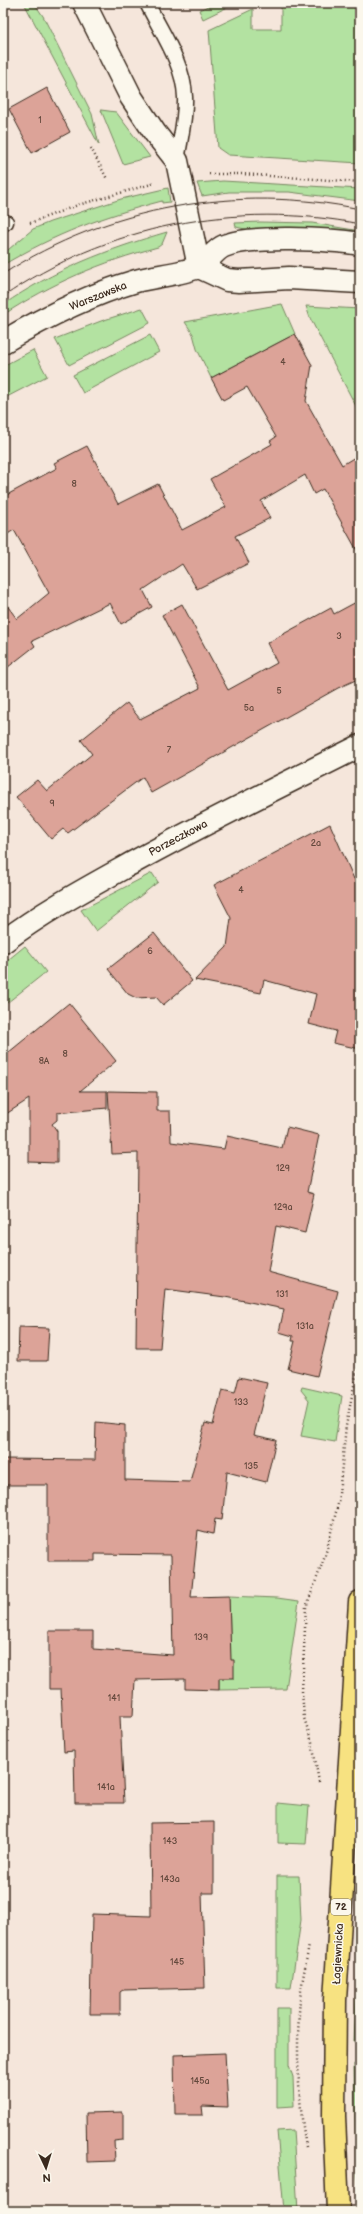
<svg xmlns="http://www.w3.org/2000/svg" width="363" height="2214" font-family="'Balsamiq Sans',sans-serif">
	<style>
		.green { fill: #b3e2a1; stroke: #778660 }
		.building { fill: #dca398; stroke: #3b2a1e }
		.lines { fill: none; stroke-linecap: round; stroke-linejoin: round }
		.service-casing { stroke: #3b2a1e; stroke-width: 17 }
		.minor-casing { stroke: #3b2a1e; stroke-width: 25 }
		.tertiary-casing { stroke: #3b2a1e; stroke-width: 25 }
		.primary-casing { stroke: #3b2a1e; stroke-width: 25 }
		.path { stroke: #3b2a1e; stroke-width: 2.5; stroke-dasharray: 1 3; stroke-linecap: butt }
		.service { stroke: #fbf7ec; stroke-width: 14 }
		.minor { stroke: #fbf7ec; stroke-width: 22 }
		.tertiary { stroke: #fbf7ec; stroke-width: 22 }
		.primary { stroke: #f7e281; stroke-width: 22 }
		.tram { stroke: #3b2a1e; stroke-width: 1 }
		.labels { text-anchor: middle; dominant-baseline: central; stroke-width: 3; stroke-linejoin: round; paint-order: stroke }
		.number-label { font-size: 9px; fill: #63483c }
		.shield { fill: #fbf7ec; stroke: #75685c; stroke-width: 1 }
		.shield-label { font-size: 10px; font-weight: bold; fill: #3b2a1e }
		.street-label { font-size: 11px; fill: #3b2a1e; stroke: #fbf7ec }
	</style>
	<rect width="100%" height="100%" fill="#f5e6db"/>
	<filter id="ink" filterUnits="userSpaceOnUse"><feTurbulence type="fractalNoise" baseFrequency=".025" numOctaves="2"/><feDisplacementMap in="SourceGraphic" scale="8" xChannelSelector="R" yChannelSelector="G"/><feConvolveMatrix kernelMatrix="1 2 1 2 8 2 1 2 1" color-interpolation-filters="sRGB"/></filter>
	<g filter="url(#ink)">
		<path class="green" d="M24 3H34L43 16 92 114 99 145Z
			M215 3H236L203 19 199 10Z
			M281 3H360V163L228 155 218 148 209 30 253 9V29H281Z
			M101 110 116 112 150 157 123 164Z
			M223 181 360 189V201L289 192H229L202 196 197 183Z
			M168 188 170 202 162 203V201C101 217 57 233 3 265V254L33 229 50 222 121 199Z
			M260 222 312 223 360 231V234L254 231 236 227 235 223Z
			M167 232 162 244 158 247C101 262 52 283 3 315V305C53 270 109 249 167 232Z
			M282 304 295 334 211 378 197 349 193 334 185 322Z
			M306 306 360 309V414L310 318Z
			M142 308 150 323 69 365 55 339 101 321Z
			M150 335 159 352 83 393 73 375Z
			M33 350 47 376 3 399V366Z
			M152 873 158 882 96 931 81 910Z
			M25 946 46 972 3 1006V964Z
			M302 1387 342 1396 335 1442 301 1436 309 1400 301 1390Z
			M229 1596 277 1598 299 1601 286 1689 219 1690V1678L231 1677Z
			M278 1803 309 1806 306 1844 278 1843Z
			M277 1876H299L301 1920 291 1988H277Z
			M360 1917V2042H354Z
			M277 2008H289V2065L293 2077 294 2106 277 2107Z
			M354 2064H360V2211L356 2162Z
			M293 2130 298 2211H284L277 2131Z"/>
		<path class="building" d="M47 88 70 132 32 153 9 109Z
			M295 334 312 365 306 401 342 465 360 454V556L323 489 314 494 305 475 261 501 270 518 235 536 249 563 197 589 182 564 143 590 152 607 121 624 110 603 32 641 35 646 3 671V600L17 619 49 593 14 530 3 537V497L57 468 54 463 87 446 118 504 158 484 182 530 226 507 210 479 272 444 270 441 276 437 247 387 223 400 211 378Z
			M360 600V678L338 688 151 793 143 777 68 833 63 829 51 839 16 797 37 780 47 791 92 754 81 740 127 703 140 719 200 688 162 615 182 604 228 690 277 663 267 643 331 608 334 614Z
			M330 824 354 879 360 880V1049L333 1043 336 1031 309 1024 316 994 264 980 261 993 195 980 227 947 231 918 214 885Z
			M154 933 192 981 163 1005 156 997 136 998 128 994 108 969Z
			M69 1003 116 1061 80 1091H107V1108L57 1113V1120L52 1124 57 1131V1163L29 1162V1099L3 1116V1057Z
			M108 1091 157 1092V1111H170L171 1142 224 1149 227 1136 282 1148 287 1127 319 1135 307 1192 314 1194 305 1233 276 1226 268 1272 338 1291 317 1376 288 1369 295 1341H292L293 1336 279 1332 284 1309 225 1297 165 1289 160 1348H136L138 1153 112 1154Z
			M19 1327 49 1328 47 1361H18Z
			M239 1377 267 1383 254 1435 276 1440 266 1482 227 1472 222 1520 215 1519 213 1534 198 1530 191 1597 229 1596 231 1660H234V1678H219V1690L185 1689V1679L135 1680 133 1716H120L124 1803H75L74 1751 64 1752 61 1689H49V1631H93V1649L173 1655 171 1555 95 1554V1561H48V1485H3V1459L95 1460 96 1422 125 1425V1480L190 1482 205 1423 213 1425 222 1390 235 1393Z
			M214 1822V1893H202L205 1988 123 1990 120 1992V2014H90L92 1914 151 1916 150 1823Z
			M225 2053 228 2107 202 2106 203 2115H175L174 2055Z
			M123 2112V2140L114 2141 115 2161 87 2162 86 2113Z"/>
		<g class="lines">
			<defs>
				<path id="service" d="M147 3C161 32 184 64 185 97 186 118 180 140 177 161
					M3 224 6 222"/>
				<path id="minor" d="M3 942C44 911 89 887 134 862 208 821 285 784 360 746"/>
				<path id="tertiary" d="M84 3 131 97 155 133 177 161 199 267
					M199 267 227 280 239 281 289 278 360 282
					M3 342C45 317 89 295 136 281 154 276 181 274 198 267 208 263 214 250 224 246 251 235 330 239 360 244"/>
				<path id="primary" d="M338 2211 334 2116 335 2000 360 1602"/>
			</defs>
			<use href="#service" class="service-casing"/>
			<use href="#minor" class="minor-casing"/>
			<use href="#tertiary" class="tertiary-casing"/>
			<use href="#primary" class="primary-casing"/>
			<path class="path" d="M91 148 107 179
				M209 174H241L360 182
				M30 223 78 205 155 183
				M319 1782 312 1742 304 1718 302 1691 306 1607 325 1556 338 1504 346 1426 360 1355
				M306 2147C298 2099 296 2048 300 1999 302 1981 306 1963 309 1945"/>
			<use href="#service" class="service"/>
			<use href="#minor" class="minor"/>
			<use href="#tertiary" class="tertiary"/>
			<use href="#primary" class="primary"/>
			<path class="tram" d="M3 274C109 206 237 184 360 209
				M3 297C106 225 237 200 360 224"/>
		</g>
	</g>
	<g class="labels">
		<g class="number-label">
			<text x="40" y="120">1</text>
			<text x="283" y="362">4</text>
			<text x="74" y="484">8</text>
			<text x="339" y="636">3</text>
			<text x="279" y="691">5</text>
			<text x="249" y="708">5a</text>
			<text x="169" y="750">7</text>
			<text x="52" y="803">9</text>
			<text x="316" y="843">2a</text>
			<text x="241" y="890">4</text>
			<text x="150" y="951">6</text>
			<text x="65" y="1054">8</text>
			<text x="44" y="1061">8A</text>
			<text x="283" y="1168">129</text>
			<text x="283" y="1207">129a</text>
			<text x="282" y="1294">131</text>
			<text x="305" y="1326">131a</text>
			<text x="241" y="1402">133</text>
			<text x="251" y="1466">135</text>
			<text x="201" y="1637">139</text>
			<text x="114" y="1698">141</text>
			<text x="106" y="1787">141a</text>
			<text x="170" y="1841">143</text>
			<text x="170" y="1879">143a</text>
			<text x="177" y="1962">145</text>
			<text x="200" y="2081">145a</text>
		</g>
		<rect class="shield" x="331" y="1899" width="20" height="16" rx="3"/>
		<g class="shield-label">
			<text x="341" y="1907">72</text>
		</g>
		<g class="street-label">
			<text transform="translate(98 296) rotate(-22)">Warszawska</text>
			<text transform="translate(178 838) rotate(-28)">Porzeczkowa</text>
			<text transform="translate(338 1954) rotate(-87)">Łagiewnicka</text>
		</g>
	</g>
	<rect width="363" height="2214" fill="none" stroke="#fbf7ec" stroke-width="16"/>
	<rect x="8" y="8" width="347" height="2198" fill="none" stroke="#3b2a1e" stroke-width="1.5" filter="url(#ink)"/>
	<g transform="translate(46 2168) rotate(176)" stroke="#fbf7ec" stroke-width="3" paint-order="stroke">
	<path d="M0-3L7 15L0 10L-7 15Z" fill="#3b2a1e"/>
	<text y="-6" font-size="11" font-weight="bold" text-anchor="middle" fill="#3b2a1e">N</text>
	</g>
</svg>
